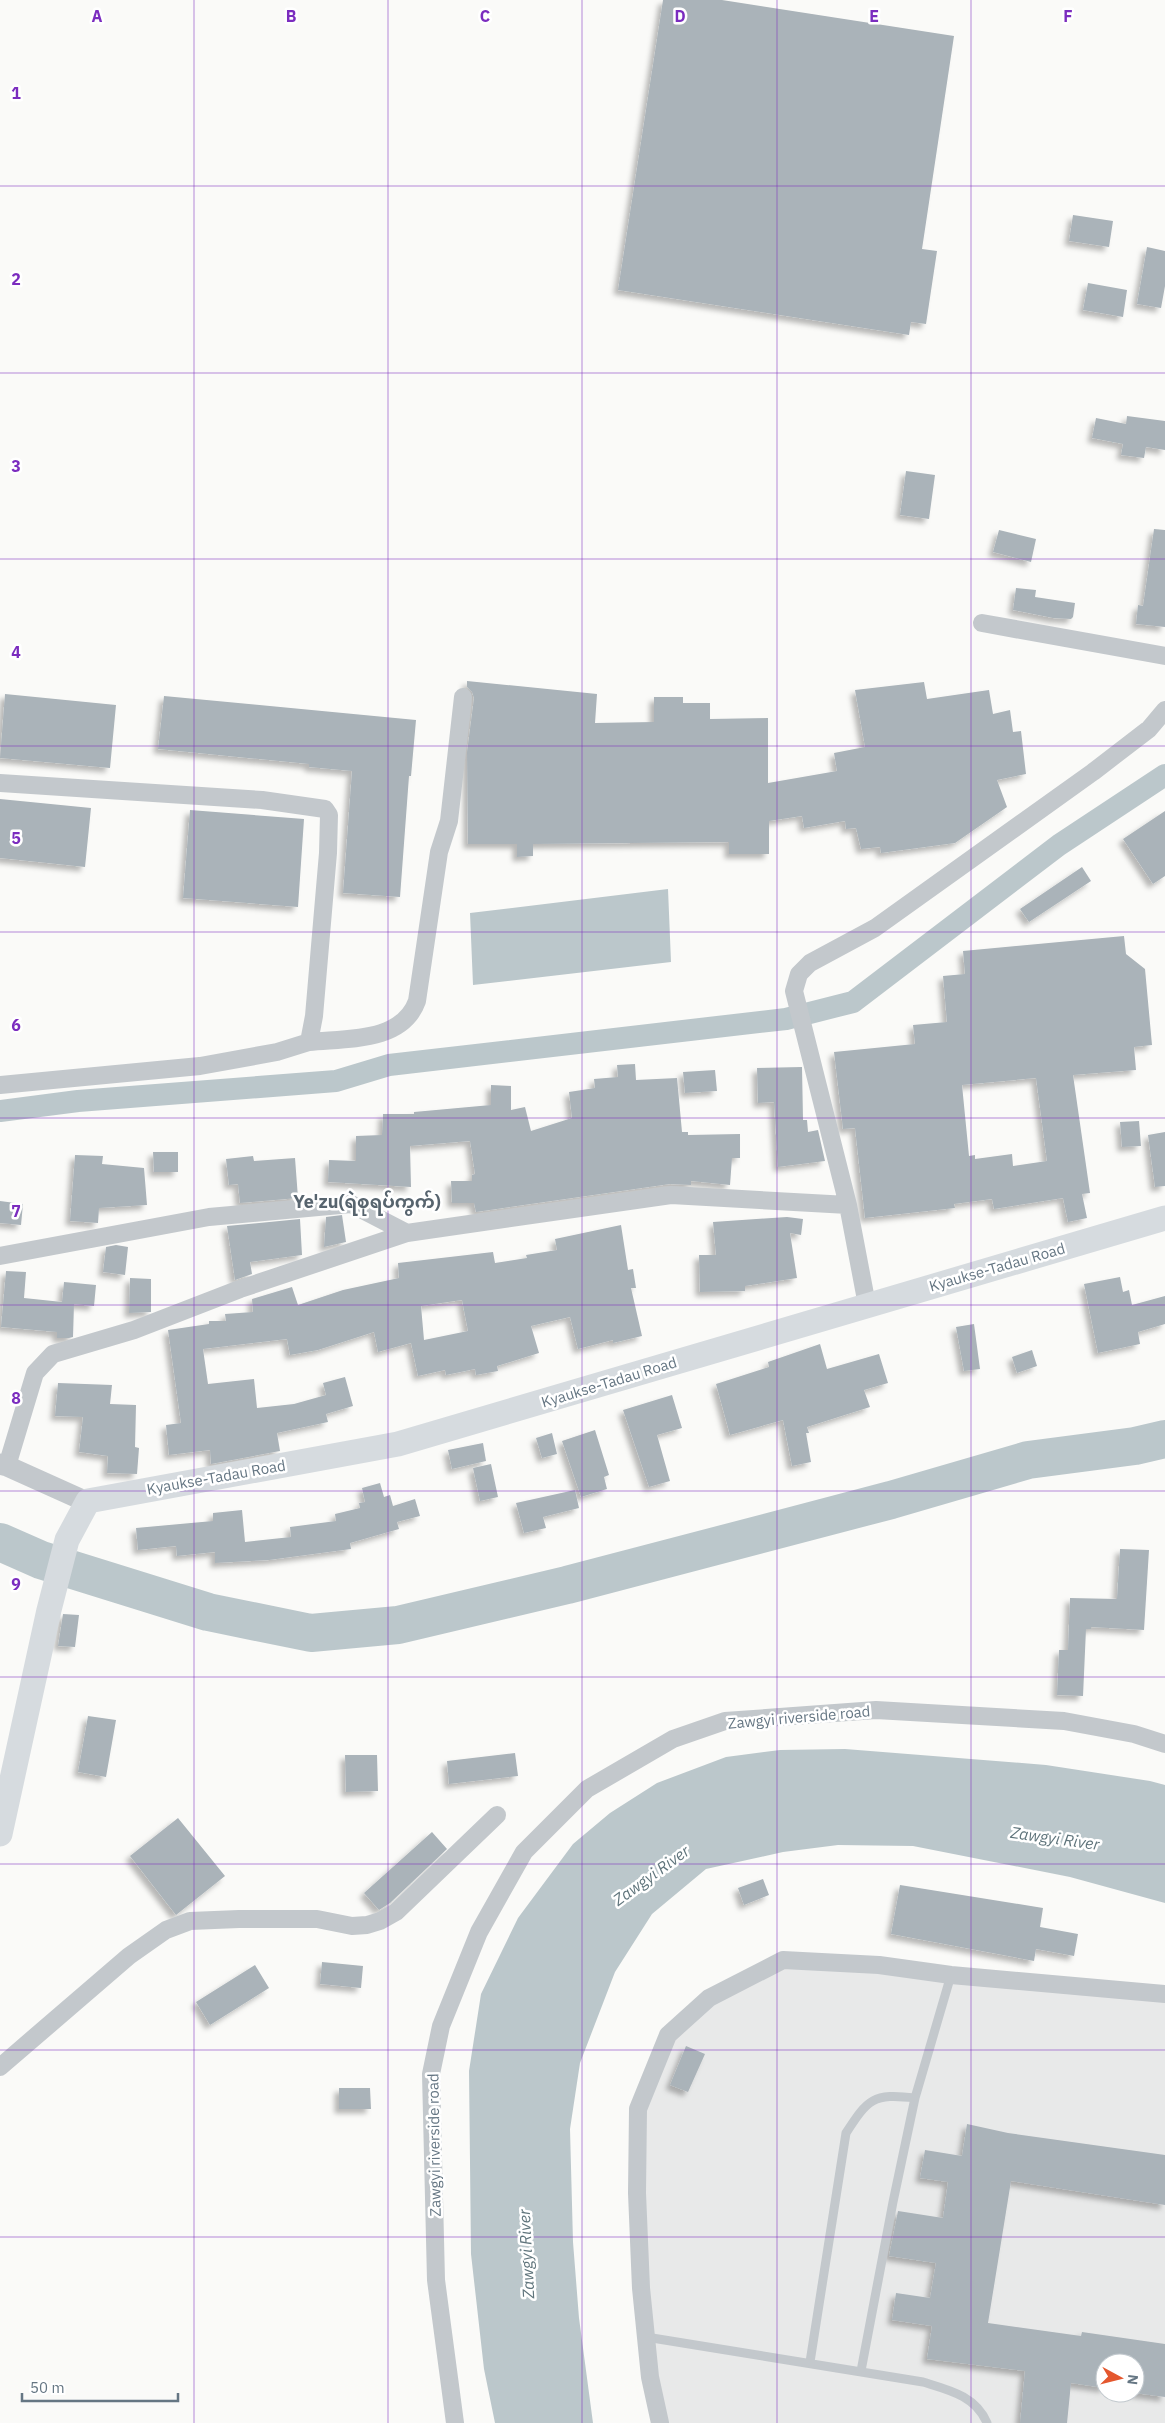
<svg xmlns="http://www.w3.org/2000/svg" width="1165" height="2423" font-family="'IBM Plex Sans','Noto Sans Myanmar',sans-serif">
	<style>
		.built { fill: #e8e9e9; fill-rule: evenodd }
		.water { fill: #bbc7cb }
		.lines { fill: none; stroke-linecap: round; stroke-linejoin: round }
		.canal { stroke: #bbc7cb; stroke-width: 22 }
		.river { stroke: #bbc7cb; stroke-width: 38 }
		.building { fill: #aab3b9; fill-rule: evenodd; filter: url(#shadow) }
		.service { stroke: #c3c8cc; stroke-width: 9 }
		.minor { stroke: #c3c8cc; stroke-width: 18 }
		.tertiary { stroke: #c3c8cc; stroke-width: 21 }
		.secondary { stroke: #d6dbdf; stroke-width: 25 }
		.grid { fill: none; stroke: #7b2cbf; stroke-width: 1; stroke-opacity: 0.55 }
		.labels { text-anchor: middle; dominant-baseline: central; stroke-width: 5; stroke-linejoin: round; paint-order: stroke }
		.street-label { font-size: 15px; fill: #657683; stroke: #fff }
		.water-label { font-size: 16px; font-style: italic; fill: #60757c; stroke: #fff }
		.quarter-label { font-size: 18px; font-weight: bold; fill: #57646e; stroke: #fff }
		.grid-label { font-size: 16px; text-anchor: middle; font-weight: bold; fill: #7b2cbf; stroke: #fff; stroke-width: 5; stroke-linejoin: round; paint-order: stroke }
	</style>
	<defs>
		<filter id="shadow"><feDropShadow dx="-4.5" dy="4.5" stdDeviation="2.5" flood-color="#0004"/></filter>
	</defs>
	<rect width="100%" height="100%" fill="#fafaf8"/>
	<path class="built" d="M783 1960 1165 1991V2423H663L646 2337 638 2109 668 2035ZM1105 2363H1135V2393H1105Z"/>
	<path class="water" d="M668 889 671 962 473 985 470 913Z
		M845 1749 1046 1765 1150 1781 1165 1785V1903L1070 1877 913 1846 838 1845 783 1852 706 1869 652 1914 615 1972 580 2063 570 2129 573 2242 579 2318 593 2423H495L484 2369 471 2254 469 2071 481 1994 518 1918 573 1844 610 1813 657 1783 726 1757 780 1750Z"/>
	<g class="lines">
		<path class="canal" d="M0 1111 78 1101 336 1081 389 1065 786 1019 853 1002 1059 845 1165 775"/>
		<path class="river" d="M0 1542 41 1560 208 1612 311 1633 398 1625 567 1585 891 1500 1028 1460 1135 1446 1165 1439"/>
	</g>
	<path class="building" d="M663 0H722L954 36 922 249 937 251 926 324 911 322 909 335 618 290Z
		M1073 215 1113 221 1109 247 1069 241Z
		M1147 247 1165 251V286L1161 308 1137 304Z
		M1088 283 1127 290 1123 317 1083 310Z
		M1127 416 1165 421V450L1146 447 1144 458 1121 455 1123 444 1092 438 1096 418 1126 424Z
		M906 471 935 475 929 519 900 515Z
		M1154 529 1165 530V627L1136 624 1138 605 1143 606Z
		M999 530 1036 539 1031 562 993 552Z
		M1016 588 1036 590 1035 597 1075 603 1073 617 1071 619 1053 618 1013 610Z
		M467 681 597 694 595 723 654 722V697H683V703H710V719L768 718V783L837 771 834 753 865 747 855 690 924 682 927 699 989 690 993 714 1010 710 1013 732 1021 731 1026 774 997 780 1007 807 955 843 881 853 880 847 861 849 856 828 846 829 845 821 804 828 802 816 769 821V854H729V842L533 844V856L517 857V844H468L467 752 474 698 472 692 467 687Z
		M5 694 116 705 110 768 0 758Z
		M164 696 416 720 411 776H409L400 897 343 893 352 771 309 767V764L158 749Z
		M0 799 91 808 85 867 0 858Z
		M190 810 304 819 298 907 183 898Z
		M1165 811V876L1153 884 1123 839Z
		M1082 867 1091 881 1029 922 1020 909Z
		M1124 936 1126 954 1145 969 1152 1045 1134 1047 1136 1070 1073 1075 1090 1193 1082 1194 1087 1218 1068 1222 1063 1198 994 1209 992 1199 954 1204 955 1208 865 1218 855 1128 843 1129 834 1052 915 1044 913 1025 947 1022 943 976 965 974 963 951ZM1036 1078 1047 1161 1013 1166 1012 1154 975 1159V1155L969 1156 962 1085Z
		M635 1064 636 1080 677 1078 682 1132H688V1135L740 1134V1158H732L730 1185 691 1181V1185L670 1184 476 1212 474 1203H452L451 1181H472V1175L475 1174 470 1141 410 1146 411 1187 328 1182 329 1160 356 1161V1136L382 1135 383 1114H414V1112L491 1105V1085L511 1086V1110L525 1107 531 1131 572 1118 569 1092 595 1088 594 1079 618 1077 617 1065Z
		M802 1067 803 1120H807L808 1132 818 1130 825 1161 778 1167 774 1102 758 1103 757 1068Z
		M715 1070 717 1091 685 1093 683 1072Z
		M1139 1121 1141 1146 1122 1147 1120 1122Z
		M1165 1132V1186L1155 1187 1148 1135Z
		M153 1152H178V1172H154Z
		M75 1155 103 1156 102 1164 144 1168 147 1205 99 1208 98 1223 70 1221Z
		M253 1156 254 1161 295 1158 298 1198 240 1203 238 1184 229 1185 226 1159Z
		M0 1201 23 1204 21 1225 0 1223Z
		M342 1215 346 1242 324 1247 326 1217Z
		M787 1217 803 1219 801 1235 790 1233 797 1278 745 1286V1291L700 1292 699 1255H716L713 1222Z
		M300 1219 302 1255 250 1262 252 1274 235 1280 227 1226Z
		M621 1225 628 1270 633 1269 636 1288H631L642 1336 613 1343V1340L578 1349 570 1317 531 1326 539 1353 497 1366 498 1371 476 1375 475 1369 446 1375 445 1370 418 1376 411 1343 378 1352 374 1332 318 1350 290 1355 287 1339 203 1349 208 1384 254 1379 257 1408 294 1404 326 1395 323 1383 345 1377 353 1406 326 1414 328 1422 277 1433 280 1451 211 1464 210 1450 169 1455 166 1425 181 1423 168 1330 209 1324V1321H226L225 1314 253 1312 252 1299 292 1287 298 1305 343 1290 399 1278 398 1263 493 1252 495 1263 527 1258 526 1255 557 1250 555 1239ZM462 1300 468 1331 424 1340 421 1306Z
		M116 1245 128 1247 125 1275 103 1272 106 1247Z
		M6 1271 26 1272 24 1298 62 1302 64 1282 96 1285 94 1306 74 1304 73 1337 69 1338H57V1332L1 1327Z
		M1120 1277 1123 1292 1129 1290 1132 1305 1165 1296V1324L1138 1332 1140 1344 1098 1353 1084 1284Z
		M130 1278 151 1279V1312L129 1313Z
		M974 1324 980 1369 964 1371 956 1327Z
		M820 1344 827 1369 879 1354 888 1383 864 1390 870 1407 807 1427 809 1433H806L811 1462 792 1466 783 1420 730 1435 716 1384 769 1367 768 1362Z
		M1032 1350 1037 1366 1017 1373 1012 1357Z
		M58 1383 112 1385 110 1404 136 1405 135 1447 139 1448 137 1474 107 1473 108 1456 79 1452 83 1417 55 1416Z
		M672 1395 682 1428 657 1435 670 1481 649 1487 623 1410Z
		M595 1430 609 1475 604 1477 607 1489 581 1497 562 1441Z
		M552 1433 557 1454 542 1458 536 1438Z
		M483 1443 486 1461 452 1469 448 1450Z
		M491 1464 498 1497 480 1501 473 1468Z
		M380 1483 384 1497 390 1495 393 1506 415 1499 420 1516 397 1522 399 1529 350 1543 351 1549 269 1560 215 1563V1552L177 1556 176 1546 138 1550 136 1528 213 1521V1513L242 1510 245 1542 291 1537 290 1527 336 1521 335 1514 360 1508 359 1503 365 1502 362 1488Z
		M575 1490 579 1508 543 1517 546 1528 524 1533 516 1503Z
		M1120 1549 1149 1550 1144 1630 1091 1627V1629H1086L1083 1696 1057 1695 1059 1650H1068L1070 1598 1117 1599Z
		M63 1614 79 1615 75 1647 58 1646Z
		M88 1716 116 1720 106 1777 78 1772Z
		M515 1753 518 1776 449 1784 447 1761Z
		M345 1755H377L378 1791 346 1792Z
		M178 1818 225 1876 176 1915 130 1856Z
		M432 1832 447 1849 390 1903 379 1910 364 1893Z
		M763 1879 769 1895 744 1905 738 1888Z
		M900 1885 1043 1908 1040 1927 1078 1934 1074 1956 1036 1949 1034 1961 891 1934Z
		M322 1962 363 1966 361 1988 320 1984Z
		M255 1965 269 1988 210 2025 196 2002Z
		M686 2046 705 2054 688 2092 670 2085Z
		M339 2088H370L371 2109H339Z
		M967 2124 1008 2133 1165 2155V2205L1011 2181 988 2323 1081 2336 1082 2332 1165 2344V2397L1135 2393V2363H1105V2388L1071 2383 1067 2423H1020L1025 2371 927 2359 932 2326 892 2320 896 2293 930 2298 936 2263 889 2256 898 2211 943 2218 948 2182 920 2178 925 2150 962 2156Z"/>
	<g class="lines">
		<path class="service" d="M646 2337 923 2382C949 2390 976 2396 987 2423
			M810 2362 846 2133C868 2099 873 2093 915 2098
			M861 2371 893 2202 915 2098 951 1975"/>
		<path class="minor" d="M982 623 1165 656
			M0 783 262 800 325 809 329 815 328 853 314 1016 309 1042 277 1052 200 1066 0 1085
			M309 1042C345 1038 402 1043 417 1001L439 852 449 821 463 697
			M0 1256 209 1217 351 1204 407 1233
			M867 1305 848 1205 794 991 799 974 810 963 875 928 1093 772 1149 729 1165 710
			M7 1466 35 1373 53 1354 134 1330 240 1289 407 1233 671 1195 848 1205
			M0 2067 129 1956 166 1930 190 1921 239 1919H317L352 1926 367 1925 380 1921 396 1912 497 1815
			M455 2423 436 2280 431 2074 441 2026 479 1932 524 1852 587 1789 673 1739 725 1721 876 1710 1064 1721 1134 1734 1165 1744
			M660 2423 650 2377 641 2288 637 2193 638 2109 668 2035 709 1998 783 1960 879 1965 951 1975 1165 1994"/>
		<path class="tertiary" d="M0 1464 7 1466 87 1502"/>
		<path class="secondary" d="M0 1834 49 1610 67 1540 88 1501 398 1444 1165 1218"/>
	</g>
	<path class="grid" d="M194 0V2423M388 0V2423M582 0V2423M777 0V2423M971 0V2423M0 186H1165M0 373H1165M0 559H1165M0 746H1165M0 932H1165M0 1118H1165M0 1305H1165M0 1491H1165M0 1677H1165M0 1864H1165M0 2050H1165M0 2237H1165"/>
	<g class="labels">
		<g class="street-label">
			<text transform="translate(997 1267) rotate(-16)">Kyaukse-Tadau Road</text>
			<text transform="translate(609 1382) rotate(-17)">Kyaukse-Tadau Road</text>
			<text transform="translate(216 1477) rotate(-10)">Kyaukse-Tadau Road</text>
			<text transform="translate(799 1717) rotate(-5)">Zawgyi riverside road</text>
			<text transform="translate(434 2145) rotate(-91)">Zawgyi riverside road</text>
		</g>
		<g class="water-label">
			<text transform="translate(1055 1838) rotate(8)">Zawgyi River</text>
			<text transform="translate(651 1875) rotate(-36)">Zawgyi River</text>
			<text transform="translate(526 2254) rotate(-93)">Zawgyi River</text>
		</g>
		<g class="quarter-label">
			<text x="367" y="1201">Ye'zu(ရဲစုရပ်ကွက်)</text>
		</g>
	</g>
	<g class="grid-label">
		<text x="97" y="22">A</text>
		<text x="291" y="22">B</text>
		<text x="485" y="22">C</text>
		<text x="680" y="22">D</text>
		<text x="874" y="22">E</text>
		<text x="1068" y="22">F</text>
		<text x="16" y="99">1</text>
		<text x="16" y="285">2</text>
		<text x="16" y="472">3</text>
		<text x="16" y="658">4</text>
		<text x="16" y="844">5</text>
		<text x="16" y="1031">6</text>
		<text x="16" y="1217">7</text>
		<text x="16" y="1404">8</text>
		<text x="16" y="1590">9</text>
	</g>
	<g transform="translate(1120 2378) rotate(97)"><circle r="24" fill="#ffffff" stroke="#c1c8cd"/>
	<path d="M0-4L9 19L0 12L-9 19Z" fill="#e4572e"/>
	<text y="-8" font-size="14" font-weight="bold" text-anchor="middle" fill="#657683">N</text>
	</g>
	<path d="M22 2393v8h156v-8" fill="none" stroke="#657683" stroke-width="2.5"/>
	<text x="30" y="2393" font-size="15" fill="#657683" stroke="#ffffff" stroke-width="4" paint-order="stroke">50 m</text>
</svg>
